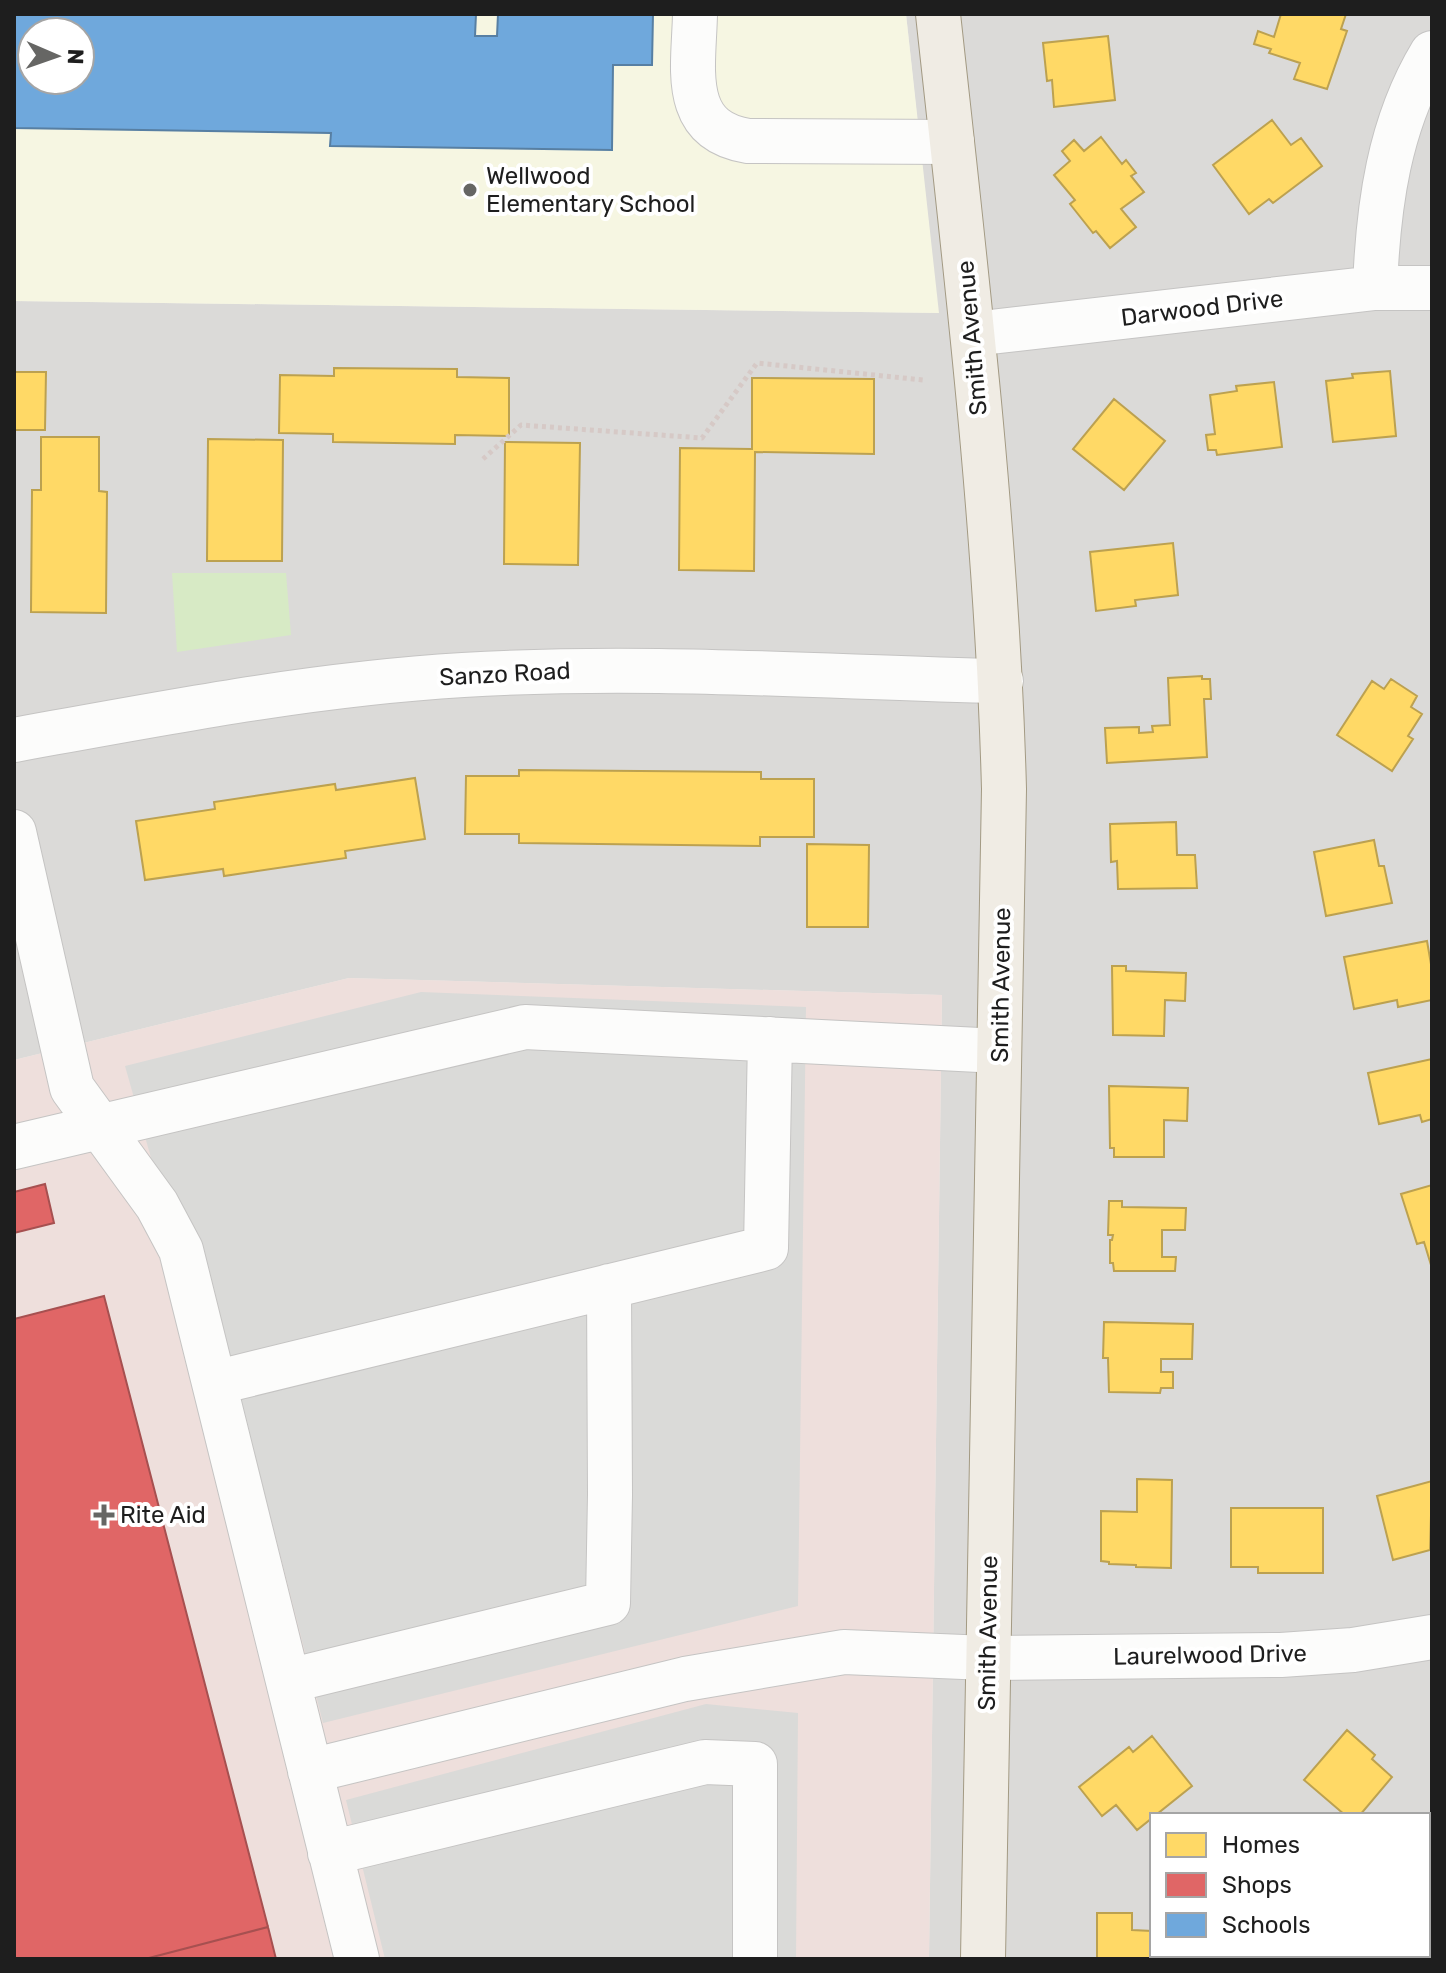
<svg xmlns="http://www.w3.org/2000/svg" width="1446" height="1973" font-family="Rubik,sans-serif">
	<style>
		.residential { fill: #dbdad8; fill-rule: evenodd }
		.commercial { fill: #eedfdc }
		.education { fill: #f6f6e2; fill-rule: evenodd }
		.religious { fill: #dadad8 }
		.grass { fill: #d7eac5 }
		.homes { fill: #ffd966; stroke: #bca150; stroke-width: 2 }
		.shops { fill: #e06666; stroke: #a65050; stroke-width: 2 }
		.schools { fill: #6fa8dc; stroke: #577fa3; stroke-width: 2; fill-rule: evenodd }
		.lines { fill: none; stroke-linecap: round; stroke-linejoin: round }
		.minor-casing { stroke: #c5c4c3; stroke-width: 46 }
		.major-casing { stroke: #a39a83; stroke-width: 46 }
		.path { stroke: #d6c9c6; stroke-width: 5; stroke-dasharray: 4 4; stroke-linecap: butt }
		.minor { stroke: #fcfcfb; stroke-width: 44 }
		.major { stroke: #f0ece4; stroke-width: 44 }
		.poi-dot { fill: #666664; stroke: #fff; stroke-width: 3 }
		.labels { text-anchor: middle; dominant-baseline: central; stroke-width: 8; stroke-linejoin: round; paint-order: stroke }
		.poi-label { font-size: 24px; fill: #1e1e1e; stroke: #fff; text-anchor: start }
		.street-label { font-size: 24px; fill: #1e1e1e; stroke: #fff }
	</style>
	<rect width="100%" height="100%" fill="#ecebe7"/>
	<path class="residential" d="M906 14H1432V1959H929L942 995 349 978 14 1060V301L938 313ZM1152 1815H1428V1955H1152Z"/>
	<path class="commercial" d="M349 978 942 995 929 1959H14V1060Z"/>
	<path class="education" d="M14 14H906L939 313 14 301ZM32 32H80V80H32Z"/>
	<path class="religious" d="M421 992 806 1007 798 1606 323 1723 199 1235 155 1172 125 1066Z
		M706 1704 798 1713 796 1959H385L346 1800Z"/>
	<path class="grass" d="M172 573H286L291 635 177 652Z"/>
	<path class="homes" d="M1281 14H1346L1341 29 1347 31 1327 89 1294 79 1300 63 1269 53 1271 49 1254 44 1258 31 1274 37Z
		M1108 36 1115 100 1054 107 1052 80 1047 81 1043 43Z
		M1272 120 1291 145 1301 138 1322 166 1273 203 1269 199 1249 214 1213 165Z
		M1101 137 1122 164 1126 160 1136 173 1131 176 1144 192 1121 209 1136 227 1110 248 1096 231 1093 233 1070 204 1075 200 1054 175 1070 161 1062 151 1074 140 1084 151Z
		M334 368 457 369V377L509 378V436L455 435V444L333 442V434L279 433 280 375 334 376Z
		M1390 371 1396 436 1333 442 1326 381 1353 378 1352 374Z
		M14 372H46L45 430H14Z
		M752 378 874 379V454L755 452 754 571 679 570 680 448 752 449Z
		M1274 382 1282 447 1217 455 1216 450H1208L1206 435 1215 434 1210 395 1237 391 1236 386Z
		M1114 399 1165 441 1124 490 1073 449Z
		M41 437H99V491L107 492 106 613 31 612 32 490H41Z
		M208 439 283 440 282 561H207Z
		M505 442 580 443 578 565 504 564Z
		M1173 543 1178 595 1135 600 1136 606 1096 611 1090 552Z
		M1202 676V679H1210L1211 699H1204L1207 757 1107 763 1105 728 1139 727V733L1153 732 1152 726 1170 725 1168 678Z
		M1391 679 1417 696 1411 707 1422 714 1408 736 1413 739 1392 771 1337 735 1372 681 1384 689Z
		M519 770 761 772V779H814V837H760V846L519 843V834H465L466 776H519Z
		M415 778 425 839 345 851 346 858 224 876 223 869 145 880 136 821 215 809 214 802 335 784 336 790Z
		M1176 822 1177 855H1195L1197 888 1118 889 1117 861 1111 862 1110 824Z
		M1374 840 1379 866H1384L1392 903 1326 916 1314 852Z
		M807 844 869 845 868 927H807Z
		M1427 941 1432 970V1000L1398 1007 1397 1000 1354 1009 1344 957Z
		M1112 966H1126V971L1186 973 1185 1001 1165 1000 1164 1036 1113 1035Z
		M1432 1059V1119L1422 1122 1420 1115 1379 1124 1368 1073Z
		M1109 1086 1188 1088 1187 1121 1164 1120V1157H1114V1148H1110Z
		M1432 1185V1265H1431L1424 1242 1417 1244 1401 1194Z
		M1109 1201H1122V1207L1186 1208 1185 1230H1162V1257H1176L1175 1271H1114L1113 1263H1110V1240H1112L1113 1235H1108Z
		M1104 1322 1193 1324 1192 1359H1161V1372H1173V1388H1161L1160 1393 1109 1392 1108 1358H1103Z
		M1137 1479 1172 1480 1171 1568 1136 1567V1565L1109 1564V1562L1101 1561V1511L1137 1512Z
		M1432 1481 1430 1550 1393 1560 1377 1496Z
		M1231 1508H1323V1573H1258V1567H1231Z
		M1347 1730 1375 1755 1372 1759 1392 1777 1360 1815H1345L1304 1780Z
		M1152 1736 1192 1786 1137 1830 1116 1805 1102 1816 1079 1787 1129 1747 1133 1752Z
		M1428 1863 1430 1866 1432 1864V1908L1428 1911Z
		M1097 1913H1132V1930L1152 1931V1955H1175V1959H1097Z"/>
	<path class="shops" d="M45 1184 54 1223 14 1233V1192Z
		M104 1296 268 1927 145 1959H14V1319Z
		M268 1927 276 1959H145Z"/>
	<path class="schools" d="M14 14H476L475 36H497L498 14H653L652 65H613L612 150 330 146 331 133 14 128ZM32 32H80V80H32Z"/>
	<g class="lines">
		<defs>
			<path id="minor" d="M695 14C694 67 679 130 748 141L952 142
				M1375 288C1378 206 1389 124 1432 53
				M973 334 1375 288H1432
				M14 740C163 713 312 684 463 675 642 664 822 677 1001 681
				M14 832 72 1088 157 1205 181 1250 357 1959
				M14 1147 525 1027 999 1051
				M214 1383 766 1248 770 1039
				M288 1681 608 1603 610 1495 609 1286
				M310 1771 685 1679 844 1652 987 1658 1281 1655 1353 1650 1432 1637
				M330 1853 705 1762 755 1764V1959"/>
			<path id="major" d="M938 14C966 272 997 530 1004 789L983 1959"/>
		</defs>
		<use href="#minor" class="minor-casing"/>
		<use href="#major" class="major-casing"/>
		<path class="path" d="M483 459 521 425 702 438 757 363 923 380"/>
		<use href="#minor" class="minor"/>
		<use href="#major" class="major"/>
	</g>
	<g class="poi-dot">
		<circle cx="470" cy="190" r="8"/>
		<path d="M100 1503h8v8h8v8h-8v8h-8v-8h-8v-8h8z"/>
	</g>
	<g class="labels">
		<g class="poi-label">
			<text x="486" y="176">Wellwood<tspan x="486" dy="28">Elementary School</tspan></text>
			<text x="120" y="1515">Rite Aid</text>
		</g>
		<g class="street-label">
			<text transform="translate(1202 308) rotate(-7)">Darwood Drive</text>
			<text transform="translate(972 338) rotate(-95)">Smith Avenue</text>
			<text transform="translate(505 674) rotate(-3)">Sanzo Road</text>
			<text transform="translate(1001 985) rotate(-89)">Smith Avenue</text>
			<text transform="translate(988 1633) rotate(-89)">Smith Avenue</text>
			<text transform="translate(1210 1655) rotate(-1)">Laurelwood Drive</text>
		</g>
	</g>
	<rect width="1446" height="1973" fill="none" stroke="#1e1e1e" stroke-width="32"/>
	<rect x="1150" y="1813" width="280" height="144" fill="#ffffff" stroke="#a5a5a5" stroke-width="2"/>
	<rect x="1166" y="1833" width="40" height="24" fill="#ffd966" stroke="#a5a5a5" stroke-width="2"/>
	<text x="1222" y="1853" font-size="24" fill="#1e1e1e">Homes</text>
	<rect x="1166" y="1873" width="40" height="24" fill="#e06666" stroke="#a5a5a5" stroke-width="2"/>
	<text x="1222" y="1893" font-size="24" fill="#1e1e1e">Shops</text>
	<rect x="1166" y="1913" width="40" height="24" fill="#6fa8dc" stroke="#a5a5a5" stroke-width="2"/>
	<text x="1222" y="1933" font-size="24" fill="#1e1e1e">Schools</text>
	<g transform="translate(56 56) rotate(92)"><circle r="38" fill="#ffffff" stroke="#a5a5a5" stroke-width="2"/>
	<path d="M0-6L14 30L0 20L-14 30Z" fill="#666664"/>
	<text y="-12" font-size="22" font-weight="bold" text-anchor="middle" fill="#1e1e1e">N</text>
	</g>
</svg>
